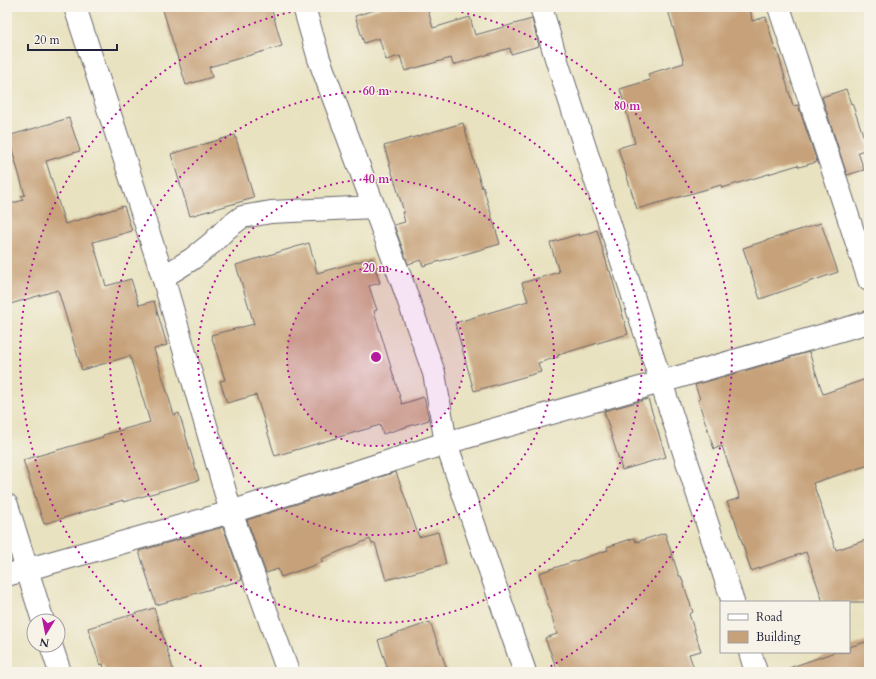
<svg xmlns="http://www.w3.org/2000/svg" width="876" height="679" font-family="Cardo,serif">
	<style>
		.building { fill: #c6a179 }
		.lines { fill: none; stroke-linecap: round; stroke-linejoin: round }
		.minor-casing { stroke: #67656a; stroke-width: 24 }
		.minor { stroke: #fff; stroke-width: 22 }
		.ring { fill: none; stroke: #b5179e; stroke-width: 2; stroke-dasharray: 2 4 }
		.centre { fill: #b5179e; stroke: #f7f3e8; stroke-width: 2 }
		.ring-label { font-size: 12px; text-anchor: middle; font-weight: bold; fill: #b5179e; stroke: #f7f3e8; stroke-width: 3; stroke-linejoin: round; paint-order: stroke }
	</style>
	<rect width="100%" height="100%" fill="#f7f3e8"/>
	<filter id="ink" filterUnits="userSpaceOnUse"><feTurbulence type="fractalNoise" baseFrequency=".025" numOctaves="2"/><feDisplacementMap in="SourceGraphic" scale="8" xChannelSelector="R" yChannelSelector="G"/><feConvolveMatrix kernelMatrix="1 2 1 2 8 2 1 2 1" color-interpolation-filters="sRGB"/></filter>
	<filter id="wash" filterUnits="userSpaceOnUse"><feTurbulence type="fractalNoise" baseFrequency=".012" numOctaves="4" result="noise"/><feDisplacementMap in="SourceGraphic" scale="16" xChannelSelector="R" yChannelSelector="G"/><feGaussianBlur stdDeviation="0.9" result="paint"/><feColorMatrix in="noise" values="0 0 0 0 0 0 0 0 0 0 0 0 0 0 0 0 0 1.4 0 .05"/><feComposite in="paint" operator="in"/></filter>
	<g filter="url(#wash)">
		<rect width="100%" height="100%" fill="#e8e2c0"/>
		<g id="blocks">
			<path class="building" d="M162 7H271L282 46 209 67 212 77 186 85Z
				M384 7H427L433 28 470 17 475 35 532 19 539 46 511 54 510 48 453 65 451 58 405 71 400 56 386 60 379 38 364 43 355 16Z
				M667 7H750L752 21 766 17 775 50H777L793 106 798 105 817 162 799 167 798 165 722 188 721 185 637 209 618 148 635 143 620 89 650 80 648 74 684 63Z
				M846 89 851 104 852 103 868 149 858 152 864 170 847 175 822 97Z
				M69 118 80 151 46 161 65 224 124 206 132 231 93 242 106 286 131 279 139 305 154 301 167 345 154 349 174 415 179 413 199 480 123 502V500L44 524 23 460 103 437V435L150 422 130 356 82 370 58 290 7 305V205L23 200 21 196 25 195 8 136Z
				M463 123 482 188 483 187 500 244 423 266 421 260 408 264 394 225 405 222 402 212H404L384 146Z
				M235 135 254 198 190 216 171 154Z
				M821 223 838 272 760 299 743 248Z
				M597 230 609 271H610L628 334 558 355V357L538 363 541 372 474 391 455 323 528 301 522 283 559 272 550 243 579 234V236Z
				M309 243 317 273 372 258 380 283 369 286 377 310 374 311 402 404 424 397 429 420 383 434 380 425 275 456 256 395 227 403 220 381 225 380 211 335 254 324 236 265Z
				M809 352 823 394 869 378V465L813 483 836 550 869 539V602H823L806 552 751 571 735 520 727 502 740 498 722 446 714 449 698 400 700 399 695 385Z
				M648 399 666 457 622 470 604 411Z
				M396 472 419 537 438 532 446 564 386 580 375 543 372 544 370 539 321 559 323 562 281 577 278 569 266 573 247 520Z
				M223 527 242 580 156 605 139 551Z
				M665 533 679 576H681L693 612 689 614 701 651 689 654 695 672H558L545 638 557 634 539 573 608 550 607 547 634 538 636 542Z
				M154 608 174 672H105L103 664 100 665 88 628Z
				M430 622 448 672H389L378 640Z
				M869 641V672H789V668L835 652H849V647Z"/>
		</g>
	</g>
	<g filter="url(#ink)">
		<use href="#blocks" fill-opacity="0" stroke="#67656a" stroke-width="1"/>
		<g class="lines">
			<defs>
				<path id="minor" d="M75 7 163 277 231 512 288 672
					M304 7 319 59 402 282 434 373 446 443 525 672
					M541 7 555 55 661 382 733 602
					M779 7 869 280
					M163 277 192 259 212 243 226 229 242 217 271 212 374 207
					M7 505 43 621
					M7 575 231 512 446 443 661 382 869 322
					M51 645 60 672
					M750 652 756 672"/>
			</defs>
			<use href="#minor" class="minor-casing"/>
			<use href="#minor" class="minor"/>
		</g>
	</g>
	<circle cx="376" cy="357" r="89" fill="#b5179e" fill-opacity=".12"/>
	<g class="ring">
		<circle cx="376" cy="357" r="89"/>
		<circle cx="376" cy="357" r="178"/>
		<circle cx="376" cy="357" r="266"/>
		<path d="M212 672A355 355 0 0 1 314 7M438 7A355 355 0 0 1 540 672"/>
	</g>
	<circle cx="376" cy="357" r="6" class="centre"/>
	<g class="ring-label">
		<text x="376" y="95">60 m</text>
		<text x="627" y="110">80 m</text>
		<text x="376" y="183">40 m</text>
		<text x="376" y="272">20 m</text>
	</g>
	<rect width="876" height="679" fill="none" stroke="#f7f3e8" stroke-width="24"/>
	<rect x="720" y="601" width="130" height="52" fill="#f7f3e8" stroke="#a29fa3"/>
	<rect x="728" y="614" width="20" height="6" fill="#ffffff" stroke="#a29fa3"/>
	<text x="756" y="621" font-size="12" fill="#22223b">Road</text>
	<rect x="728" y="631" width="20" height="12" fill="#c6a179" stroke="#a29fa3"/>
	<text x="756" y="641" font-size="12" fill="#22223b">Building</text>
	<g transform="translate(46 633) rotate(190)"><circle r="19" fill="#f7f3e8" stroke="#a29fa3"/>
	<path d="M0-3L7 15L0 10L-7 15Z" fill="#b5179e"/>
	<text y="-6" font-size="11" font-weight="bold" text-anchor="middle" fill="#22223b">N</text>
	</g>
	<path d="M28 44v6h89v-6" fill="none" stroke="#22223b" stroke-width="2"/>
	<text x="34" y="44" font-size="12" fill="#22223b" stroke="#f7f3e8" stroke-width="3" paint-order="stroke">20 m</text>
</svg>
